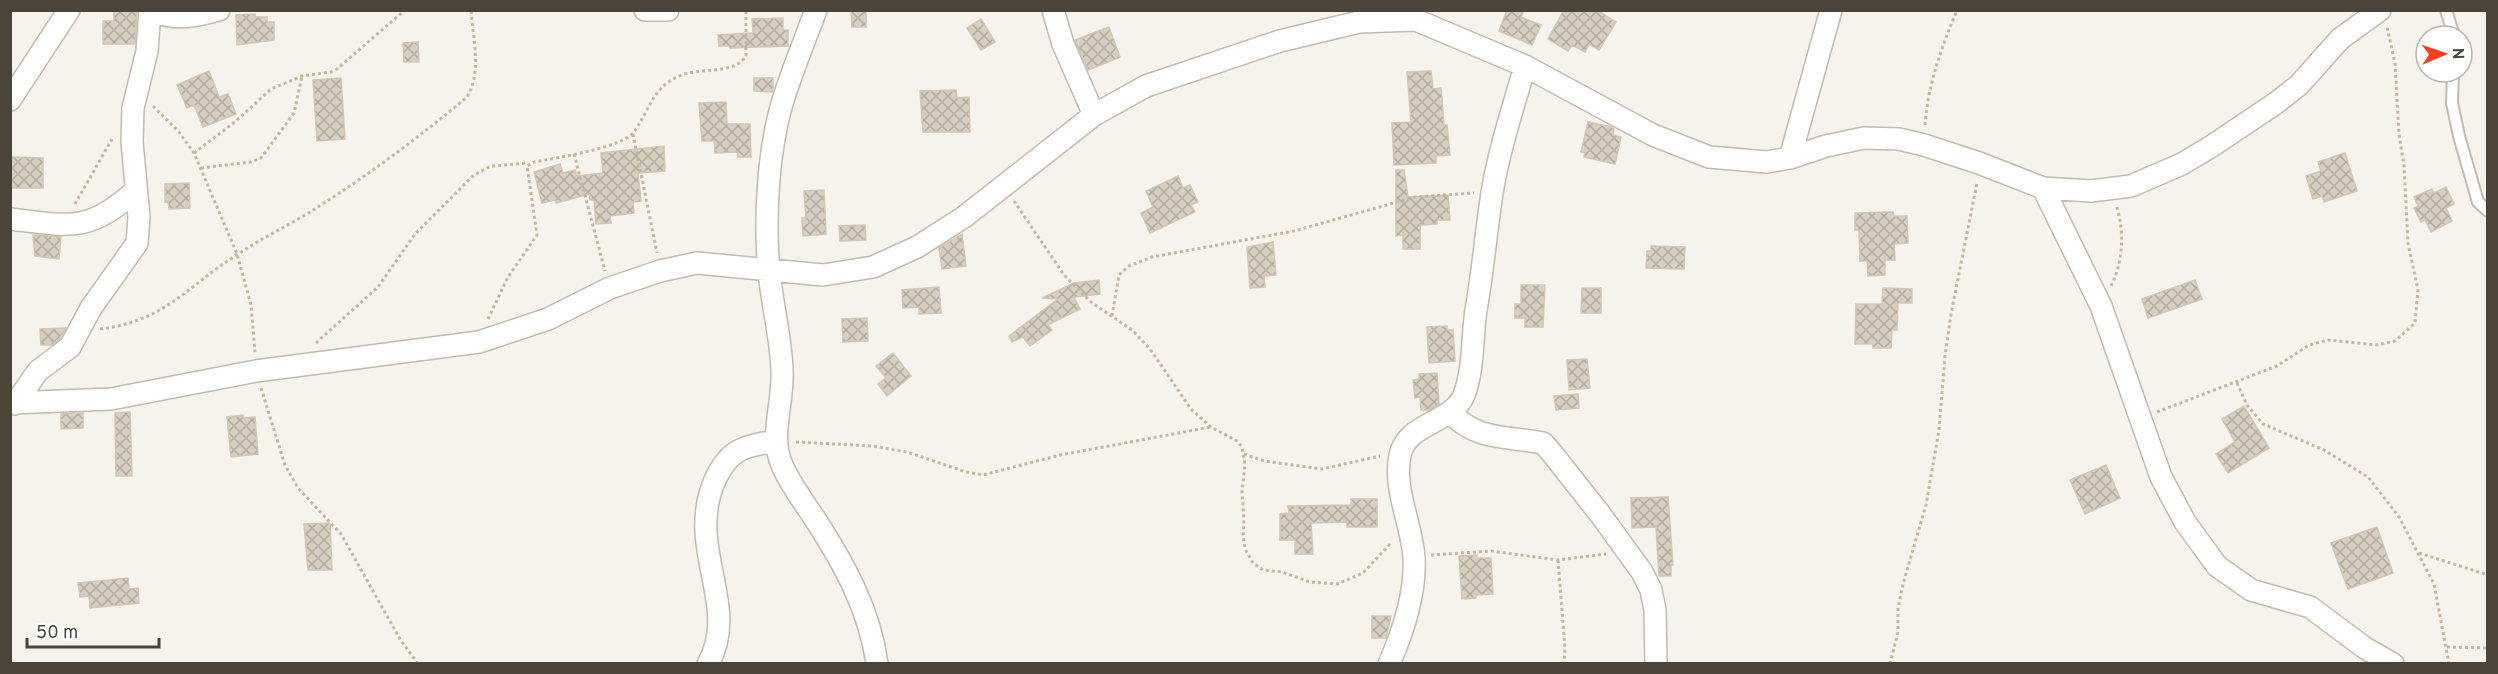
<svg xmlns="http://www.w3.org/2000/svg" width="2498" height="674" font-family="Overpass,sans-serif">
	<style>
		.building { fill: url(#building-cross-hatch); stroke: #d3c7b4; stroke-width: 1.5 }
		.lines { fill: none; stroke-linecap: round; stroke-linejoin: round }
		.service-casing { stroke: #c2bbae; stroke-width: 14 }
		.minor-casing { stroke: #c2bbae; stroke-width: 24 }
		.path { stroke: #c4b79f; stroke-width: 3; stroke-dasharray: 3 3; stroke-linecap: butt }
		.service { stroke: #fff; stroke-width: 10 }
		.minor { stroke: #fff; stroke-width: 21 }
	</style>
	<defs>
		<pattern id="building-cross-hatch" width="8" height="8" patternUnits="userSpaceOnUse" patternTransform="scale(1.5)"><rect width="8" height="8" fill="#d8cfc1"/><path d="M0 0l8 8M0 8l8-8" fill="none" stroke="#b1aa9e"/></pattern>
	</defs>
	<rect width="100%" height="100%" fill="#f6f3ec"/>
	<path class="building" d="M114 10H137L135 44H103V21H114Z
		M851 10H866V27H852Z
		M1507 10H1524L1521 17 1541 25 1532 45 1499 31Z
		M1564 10H1597L1616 22 1599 50 1589 44 1585 52 1572 45 1568 51 1548 39Z
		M255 14V17H267V22H274V40L237 45 236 15Z
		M783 18V30H788V46L730 48 729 46H719L718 35 753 33 752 19Z
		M981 19 995 42 981 50 967 28Z
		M1109 27 1120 57 1088 70 1075 40Z
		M418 42 419 62H404L403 43Z
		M209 71 219 97 228 94 236 114 203 127 194 105 187 108 177 85Z
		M1431 71 1433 89 1441 88 1444 125H1447L1450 155 1436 156V163L1394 165 1392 123 1411 122 1407 72Z
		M341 78 345 139 317 141 313 80Z
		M754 78H773V92L754 91Z
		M956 90 957 98 969 97 970 132H923L920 91Z
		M726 102 727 124H750L751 157H738L737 152 715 153 714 141H702L699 103Z
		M1588 122 1611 127 1614 129 1613 135 1621 137 1615 164 1584 157 1585 153 1581 152Z
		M664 146 665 171 638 173 641 201 633 202 634 213 610 216 611 223 596 224 594 200H590L589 194 556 203 555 200 542 203 534 172 560 164 563 173 575 170 577 176 603 173 601 153Z
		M2345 153 2357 191 2324 202 2322 196 2313 199 2306 176 2321 171 2318 162Z
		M10 157 43 158V188H10Z
		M1396 170H1404L1408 197 1448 195 1450 220H1437V224L1420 225V249H1403V235L1396 236Z
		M1178 176 1183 188 1190 185 1198 202 1191 205 1195 212 1150 233 1141 213 1153 207 1146 191Z
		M189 183 190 208 169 209 168 201 165 202V184Z
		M2446 187 2454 204 2446 208 2452 221 2431 232 2425 220 2421 222 2414 208 2418 206 2414 197 2432 189 2434 193Z
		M824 190 826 234 803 236 802 218H806L804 191Z
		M1893 212 1894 216H1907L1908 243 1894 244 1895 260H1885V275L1868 276 1867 261H1860L1859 230H1855V213Z
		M865 225 866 240 840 241 839 226Z
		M962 234 966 266 942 269 939 248Z
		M33 235 61 237 59 259 35 256Z
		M1273 242 1276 275 1264 276 1265 287 1250 288 1247 247Z
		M1651 246 1685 247 1684 269 1646 268 1647 251H1651Z
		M1099 280 1100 294 1074 297 1080 309 1048 325 1052 330 1030 346 1023 337 1012 342 1009 336 1058 299 1042 298 1074 283Z
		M2195 280 2202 299 2148 318 2142 299Z
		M1521 285H1545L1543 327H1525V318H1515V304H1521Z
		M939 287 941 313 919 314V307L903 308 902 290Z
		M1582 288H1601V313H1581Z
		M1883 288 1912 289V303H1898L1897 330H1892L1891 348H1873V344H1855L1856 304H1882Z
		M867 318 868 341 843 342 842 319Z
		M1447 326V330H1453L1455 361 1429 363 1427 327Z
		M66 328 60 338 52 345H41L40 329Z
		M893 353 911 376 887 396 878 384 886 378 876 366Z
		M1587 359 1590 388 1569 390 1567 360Z
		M1437 373 1439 404 1429 410H1421L1420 397 1415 398 1413 380 1419 379V374Z
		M1578 394 1579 408 1556 410 1554 396Z
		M2244 406 2269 448 2228 473 2216 454 2235 442 2222 419Z
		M130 412 132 476H116L115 413Z
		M83 413V428L61 429V414Z
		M243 415V418L255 417 258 454 231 457 227 417Z
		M2106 465 2120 498 2085 514 2070 480Z
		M1668 497 1673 565H1671V576H1659L1656 527 1632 528 1631 498Z
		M1351 499H1377V527H1347V522L1311 523 1313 554H1295V540H1280V514L1289 513 1288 506 1351 505Z
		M330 523 332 570H308L304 524Z
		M2377 527 2393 573 2348 589 2331 543Z
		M1477 555V558H1491L1493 594 1476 595V598L1462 599 1459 556Z
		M128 578 129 589 138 588 139 603 90 608 89 596 80 597 78 583Z
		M1372 616H1391L1386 638H1372Z"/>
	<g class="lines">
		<defs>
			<path id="service" d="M2446 10 2454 36
				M2453 72 2452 103 2459 136 2478 202 2488 211"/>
			<path id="minor" d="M645 10H668
				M816 10C806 37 795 64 786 91 768 143 764 217 769 271 772 305 781 337 782 370 784 401 769 436 782 465 790 484 803 501 815 519 844 564 870 610 877 664
				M1053 10 1063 44 1094 115
				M10 100 69 10
				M1790 158 1831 10
				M2043 188 2101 306 2161 477 2185 522 2217 566 2251 590 2310 607 2365 648 2393 664
				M10 219C69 226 90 233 136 190
				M10 403 111 399 256 371 479 342 548 319 610 288 660 271 697 263 823 275 873 267 917 247 964 217 1094 115 1146 86 1280 41 1359 22 1416 20 1525 66 1653 135 1709 157 1767 162 1790 158 1826 146 1864 138 1899 139 1924 145 1979 163 2043 188 2091 191 2131 186 2182 164 2212 146 2276 103 2299 85 2340 39 2380 10
				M15 404 38 371 70 347 91 308 137 243 139 217 132 142 133 108 147 51 150 10C174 21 194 17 219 10
				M1451 413C1477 441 1508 436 1543 443L1551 452 1600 514 1642 572 1651 590 1655 610 1656 664
				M708 664C741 605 685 548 715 480 729 449 744 446 776 441
				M1389 664C1403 632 1416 593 1414 558 1412 524 1393 490 1400 455 1407 422 1452 424 1464 395 1474 369 1472 337 1476 310 1483 271 1486 232 1492 193 1499 150 1513 108 1525 66"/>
		</defs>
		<use href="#service" class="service-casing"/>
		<use href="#minor" class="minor-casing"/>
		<path class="path" d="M153 106 179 132 194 153 237 254 251 305 255 352
			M1925 125C1928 84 1941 49 1957 10
			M633 134 657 253
			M194 153 235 122 271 89 302 76 331 72 337 69 405 10
			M574 154 605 271
			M201 168 251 162 261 158 294 113 302 76
			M1014 201 1064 275 1091 302 1132 330 1150 349 1191 409 1211 427 1237 441 1242 447 1245 465 1242 492 1244 520 1243 534 1245 549 1253 563 1263 570 1282 572 1310 582 1337 584 1363 573 1392 542
			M75 204 112 139
			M2111 286C2123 263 2125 230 2116 205
			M1112 316 1119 275 1129 266 1152 257 1294 231 1415 197 1474 193
			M488 319 508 277 537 235 527 166 534 162C555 158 622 148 634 132 650 110 651 89 679 76 698 67 738 75 746 55V10
			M100 329C166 321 187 286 238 254 265 236 294 223 321 205 371 173 422 135 467 97 482 73 473 38 471 10
			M316 343 378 287 415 234 474 175 491 166 527 163
			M2237 383 2247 405 2263 424 2324 450 2368 477 2399 517 2434 584 2449 664
			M261 388 285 465 298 488 341 534 400 639 418 664
			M2157 412 2277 366 2309 345 2328 340 2377 345 2395 341 2415 323 2418 290 2408 243 2404 165 2399 135 2395 63 2387 27
			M796 442 872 446 907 452 966 472 983 475 1060 455 1211 427
			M1244 454 1264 461 1322 469 1380 456
			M2419 553 2488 575
			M1431 555 1491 551 1558 560 1606 554
			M1558 560 1565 648 1564 664
			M2447 647 2488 648
			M1890 664 1898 632V609L1903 584 1926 505 1939 430 1945 356 1951 314 1977 183"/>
		<use href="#service" class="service"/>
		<use href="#minor" class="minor"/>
	</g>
	<rect width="2498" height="674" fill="none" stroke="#4b4439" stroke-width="24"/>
	<g transform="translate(2444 54) rotate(88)"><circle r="28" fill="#ffffff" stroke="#b7b4b0" stroke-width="1.5"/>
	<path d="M0-4.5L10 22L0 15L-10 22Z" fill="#fc3f1d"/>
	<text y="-9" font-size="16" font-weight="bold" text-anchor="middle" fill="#4b4439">N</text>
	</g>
	<path d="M27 638v9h132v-9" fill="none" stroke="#4b4439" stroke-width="3"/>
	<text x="36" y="638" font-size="18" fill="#4b4439" stroke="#ffffff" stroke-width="4.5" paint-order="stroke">50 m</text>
</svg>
